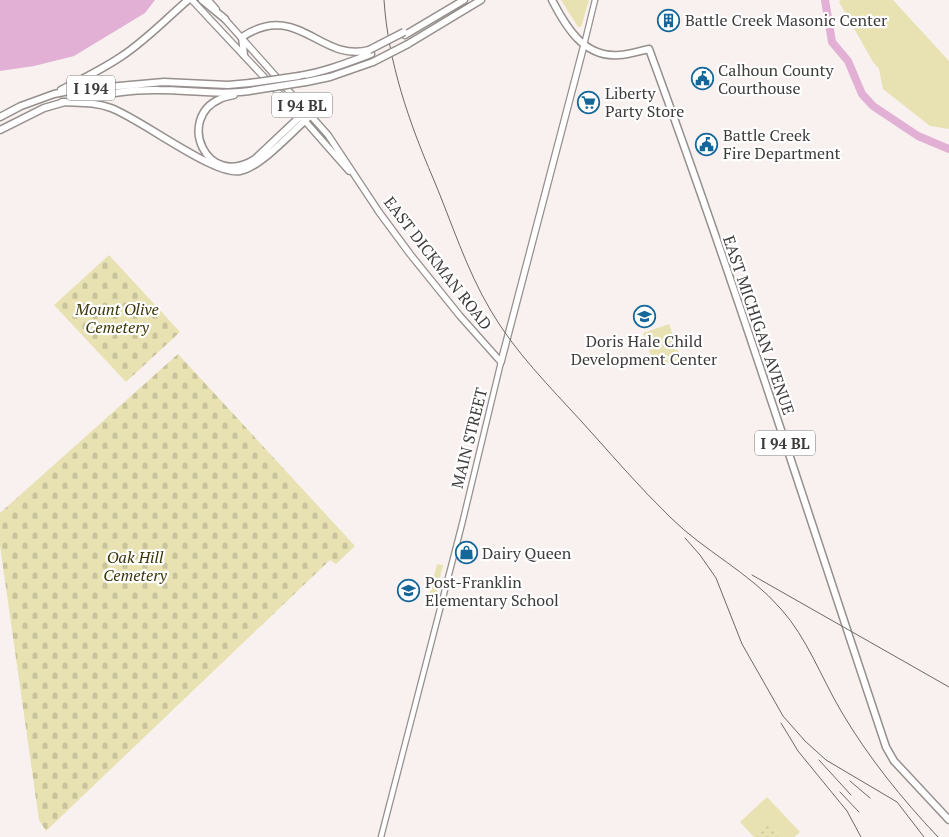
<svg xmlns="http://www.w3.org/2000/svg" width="949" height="837" font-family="'PT Serif',serif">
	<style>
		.cemetery { fill: url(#cemetery-stones) }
		.park { fill: #e8e2b3 }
		.garden { fill: url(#garden-dots) }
		.water { fill: #e1b0d4 }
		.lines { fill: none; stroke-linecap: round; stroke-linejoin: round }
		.river { stroke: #e1b0d4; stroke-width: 8 }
		.minor-casing { stroke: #958f8d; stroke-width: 7 }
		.major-casing { stroke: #958f8d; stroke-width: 8 }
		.highway-casing { stroke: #958f8d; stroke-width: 9 }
		.minor { stroke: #fff; stroke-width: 4.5 }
		.major { stroke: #fff; stroke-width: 5.5 }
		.highway { stroke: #fff; stroke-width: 6 }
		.rail { stroke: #6c6967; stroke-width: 1 }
		.highway-bridge-casing { stroke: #958f8d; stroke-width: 9; stroke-linecap: butt }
		.highway-bridge { stroke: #fff; stroke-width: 6 }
		.labels { text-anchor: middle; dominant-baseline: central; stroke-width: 4.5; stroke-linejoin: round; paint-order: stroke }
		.shield { fill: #fff; stroke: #787676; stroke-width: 1 }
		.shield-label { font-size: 15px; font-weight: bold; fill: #3e3c3b }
		.poi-label { font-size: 16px; fill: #3e3c3b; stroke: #fff; text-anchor: start }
		.street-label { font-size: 16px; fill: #3e3c3b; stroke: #fff }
		.park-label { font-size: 16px; font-style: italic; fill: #3c3608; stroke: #fff }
	</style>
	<defs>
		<pattern id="cemetery-stones" width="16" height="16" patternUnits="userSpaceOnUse" patternTransform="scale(1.25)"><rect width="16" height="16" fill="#e8e2b3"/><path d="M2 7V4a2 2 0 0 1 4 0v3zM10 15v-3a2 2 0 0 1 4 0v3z" fill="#c8c39b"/></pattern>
		<pattern id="garden-dots" width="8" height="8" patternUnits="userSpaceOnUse" patternTransform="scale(1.25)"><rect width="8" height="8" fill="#e8e2b3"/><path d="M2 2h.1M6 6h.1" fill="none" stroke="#c8c39b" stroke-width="1.8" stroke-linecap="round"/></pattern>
	</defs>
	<rect width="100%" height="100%" fill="#f8f1ef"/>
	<path class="cemetery" d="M109 255 180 332 126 382 54 305Z
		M178 354 355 546 336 564 330 560 46 831 39 820 0 546V513Z"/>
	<path class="park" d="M561 0H589L581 27H578Z
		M841 0H893L949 61V129L930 126 883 89 879 69 873 62 839 2Z
		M669 324 681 359 655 368 643 333Z
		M437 564 443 565 435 598 429 596Z
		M767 797 800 832 794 837H754L740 822Z"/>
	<path class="garden" d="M769 822 781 836 780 837H757L755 835Z"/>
	<path class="water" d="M0 0H155L145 13 74 56 34 66 0 71Z"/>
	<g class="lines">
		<path class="river" d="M825 0 832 42 848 61 862 94 873 106 918 136 949 149"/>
		<defs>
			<path id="minor" d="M584 45 595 0
				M381 837 462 524 501 362"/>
			<path id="major" d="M192 0 305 121 349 171
				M208 0 216 9
				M222 16 328 135 379 212 410 254 460 316 501 362
				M501 362 584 45"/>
			<path id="highway" d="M202 0 225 19
				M552 0C566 27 584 58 619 55 629 55 639 51 649 49 734 280 808 514 886 747L894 761 949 820
				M405 35 464 0
				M408 44 481 0
				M244 55 242 37C298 0 320 63 369 50
				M299 76C324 72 347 63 371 54
				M306 82 330 77 373 62
				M61 90C82 79 103 69 122 56 146 40 166 19 188 0
				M234 95C230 96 224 97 220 99 176 118 206 190 255 159L307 110
				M75 100C102 95 131 89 159 90 190 90 224 96 255 90
				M62 102C79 103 95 102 111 108 141 119 214 176 240 171 260 168 295 129 311 115
				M0 117 21 106 54 94 74 90 164 82 228 85 250 83
				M0 130 44 108 65 102"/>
		</defs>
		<use href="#minor" class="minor-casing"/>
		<use href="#major" class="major-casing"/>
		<use href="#highway" class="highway-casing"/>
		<use href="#minor" class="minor"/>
		<use href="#major" class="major"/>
		<use href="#highway" class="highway"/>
		<path class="rail" d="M384 0C388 62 409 122 433 178 452 223 466 269 491 311 515 352 550 387 582 422 611 454 639 487 670 517 704 551 749 572 781 609 807 638 821 677 841 711 868 757 902 799 938 837
			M685 538 700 555 716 578 742 644 783 716 805 741 826 760 897 802 924 837
			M752 575 949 687
			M781 723 798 751 847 811 861 837
			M819 760 851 795
			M850 781 870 798
			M840 792 859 812"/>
		<defs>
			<path id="highway-bridge" d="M369 50 404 32
				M373 62 408 44
				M250 83 299 76
				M255 90 306 82"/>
		</defs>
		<use href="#highway-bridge" class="highway-bridge-casing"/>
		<use href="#highway-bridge" class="highway-bridge"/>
	</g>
	<defs>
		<symbol id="building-ring" viewBox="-11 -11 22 22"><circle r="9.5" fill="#fff" stroke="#146798" stroke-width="1.5"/><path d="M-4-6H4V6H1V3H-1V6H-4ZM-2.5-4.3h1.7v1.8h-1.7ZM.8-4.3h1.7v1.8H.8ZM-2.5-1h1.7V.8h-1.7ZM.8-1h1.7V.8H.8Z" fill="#146798"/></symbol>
		<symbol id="civic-ring" viewBox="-11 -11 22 22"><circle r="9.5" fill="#fff" stroke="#146798" stroke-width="1.5"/><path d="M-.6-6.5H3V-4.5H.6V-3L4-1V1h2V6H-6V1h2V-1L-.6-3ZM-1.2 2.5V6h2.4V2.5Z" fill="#146798"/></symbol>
		<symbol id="supermarket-ring" viewBox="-11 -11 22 22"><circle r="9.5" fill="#fff" stroke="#146798" stroke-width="1.5"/><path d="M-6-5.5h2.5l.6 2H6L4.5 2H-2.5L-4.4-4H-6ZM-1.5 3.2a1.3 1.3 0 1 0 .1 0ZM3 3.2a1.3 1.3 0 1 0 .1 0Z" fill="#146798"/></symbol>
		<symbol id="school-ring" viewBox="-11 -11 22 22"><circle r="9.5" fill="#fff" stroke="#146798" stroke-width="1.5"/><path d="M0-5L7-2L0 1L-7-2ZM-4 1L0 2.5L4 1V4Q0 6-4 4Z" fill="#146798"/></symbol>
		<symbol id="shop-ring" viewBox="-11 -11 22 22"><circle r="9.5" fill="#fff" stroke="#146798" stroke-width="1.5"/><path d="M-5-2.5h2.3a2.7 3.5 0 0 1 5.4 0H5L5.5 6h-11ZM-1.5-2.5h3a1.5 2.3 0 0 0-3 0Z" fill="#146798"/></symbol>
	</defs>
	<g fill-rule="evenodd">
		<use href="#building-ring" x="656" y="8" width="25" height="25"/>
		<use href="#civic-ring" x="690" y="66" width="25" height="25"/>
		<use href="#supermarket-ring" x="576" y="90" width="25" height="25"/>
		<use href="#civic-ring" x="694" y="132" width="25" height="25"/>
		<use href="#school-ring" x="632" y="304" width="25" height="25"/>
		<use href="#shop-ring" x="454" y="540" width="25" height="25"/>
		<use href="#school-ring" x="396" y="578" width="25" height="25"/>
	</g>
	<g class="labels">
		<g class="shield">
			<rect x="67" y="75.5" width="48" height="25" rx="4"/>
			<rect x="272" y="92.5" width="60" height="25" rx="4"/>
			<rect x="755" y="430.5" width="60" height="25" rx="4"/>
		</g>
		<g class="shield-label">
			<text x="91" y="88">I 194</text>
			<text x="302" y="105">I 94 BL</text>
			<text x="785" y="443">I 94 BL</text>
		</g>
		<g class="poi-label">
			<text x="685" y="20">Battle Creek Masonic Center</text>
			<text x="718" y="70">Calhoun County<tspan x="718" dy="18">Courthouse</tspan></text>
			<text x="605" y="93">Liberty<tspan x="605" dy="18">Party Store</tspan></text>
			<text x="723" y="135">Battle Creek<tspan x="723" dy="18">Fire Department</tspan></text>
			<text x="644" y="341" text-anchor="middle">Doris Hale Child<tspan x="644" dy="18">Development Center</tspan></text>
			<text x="482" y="553">Dairy Queen</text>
			<text x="425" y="582">Post-Franklin<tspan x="425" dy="18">Elementary School</tspan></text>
		</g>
		<g class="street-label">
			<text transform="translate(438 263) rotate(52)">EAST DICKMAN ROAD</text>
			<text transform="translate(759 325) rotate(71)">EAST MICHIGAN AVENUE</text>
			<text transform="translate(469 438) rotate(-76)">MAIN STREET</text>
		</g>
		<g class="park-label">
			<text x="117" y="309">Mount Olive<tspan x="117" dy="18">Cemetery</tspan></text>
			<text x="135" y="557">Oak Hill<tspan x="135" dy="18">Cemetery</tspan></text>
		</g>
	</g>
</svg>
